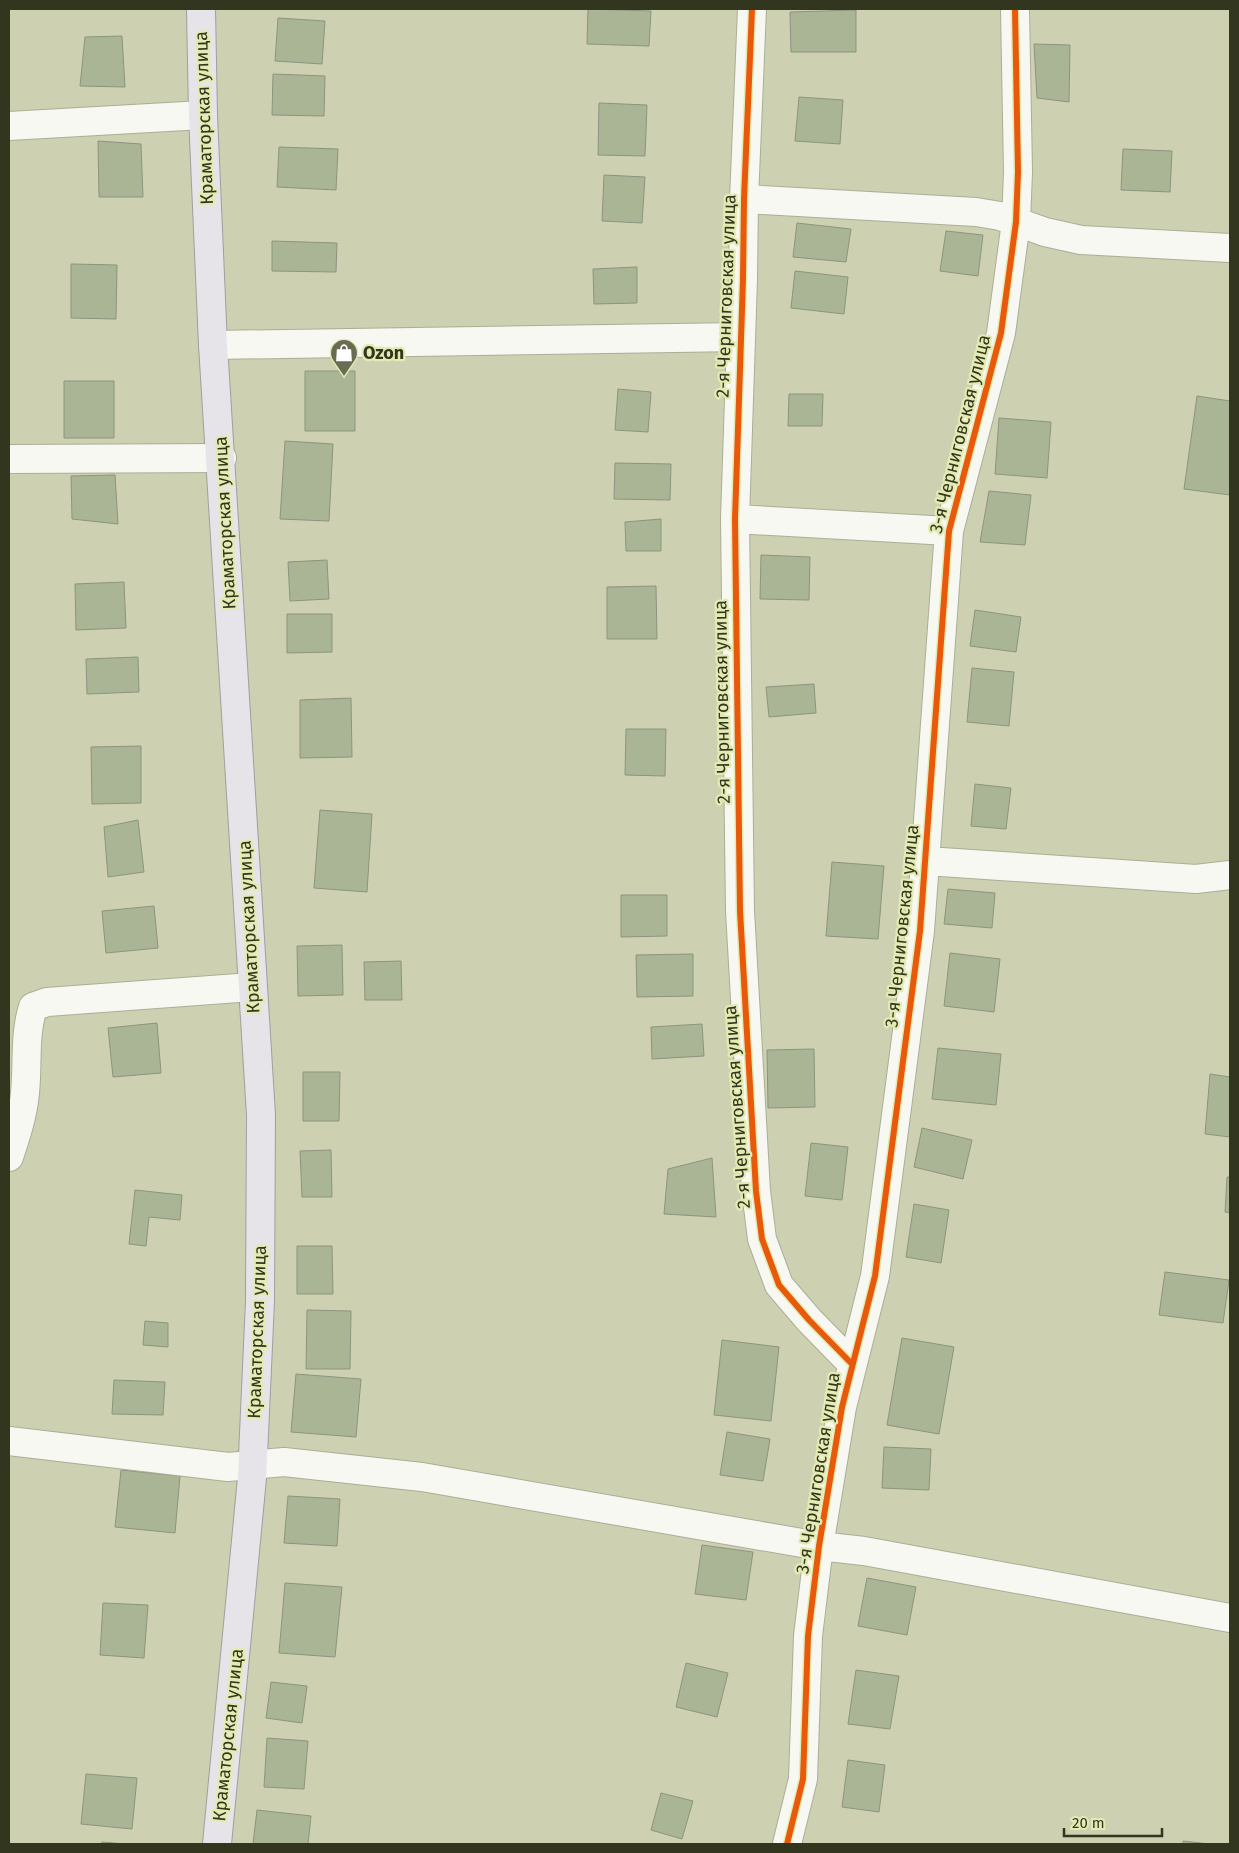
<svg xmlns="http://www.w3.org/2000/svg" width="1239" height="1853" font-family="'Fira Sans',sans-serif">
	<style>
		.building { fill: #aab596; stroke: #8d947e }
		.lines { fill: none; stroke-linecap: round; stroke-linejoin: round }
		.street-casing { stroke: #abae96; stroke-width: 30 }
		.primary-casing { stroke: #a09f9d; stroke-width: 30 }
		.street { stroke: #f8f8f3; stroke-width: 28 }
		.primary { stroke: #e6e4e8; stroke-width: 28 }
		.cycleway-casing { stroke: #e4ebb2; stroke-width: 9 }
		.cycleway { stroke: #e8590c; stroke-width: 6 }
		.labels { text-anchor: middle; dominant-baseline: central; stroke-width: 4.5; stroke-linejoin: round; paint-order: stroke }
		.street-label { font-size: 18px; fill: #33361f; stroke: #e4ebb2 }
		.poi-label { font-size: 18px; font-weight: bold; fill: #33361f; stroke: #e4ebb2; text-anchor: start }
	</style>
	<rect width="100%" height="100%" fill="#cdd1b2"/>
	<path class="building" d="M588 9 651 11 649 46 587 44Z
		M856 10V52H791L790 12Z
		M278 18 325 21 322 64 275 61Z
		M122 36 125 87 80 86 85 37Z
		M1034 44 1070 45 1069 102 1037 98Z
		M273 74 325 76 324 116 272 115Z
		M799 97 843 100 840 144 795 141Z
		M599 103 647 105 645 156 598 155Z
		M98 141 141 144 143 197H99Z
		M279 147 338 149 336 190 277 187Z
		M1123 149 1172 151 1170 192 1121 190Z
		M604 175 645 177 642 223 602 221Z
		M797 223 851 229 846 262 793 257Z
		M946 231 983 235 978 276 940 271Z
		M272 241 337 243 336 272 272 271Z
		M71 264 117 265 116 319 71 318Z
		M637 267V303L594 304 593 269Z
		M795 271 848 277 844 314 791 308Z
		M305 371H355V431H305Z
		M64 381H114V438H64Z
		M618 389 651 392 648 432 615 430Z
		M789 394H823L822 426H788Z
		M1197 396 1230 401V495L1184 489Z
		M999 418 1051 422 1047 478 995 474Z
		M285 441 333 444 329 521 280 519Z
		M615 463 671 464 670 500 614 499Z
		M115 475 118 524 72 519 71 476Z
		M989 491 1031 495 1025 545 980 542Z
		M661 519V551H626L625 522Z
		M761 555 810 557 809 600 760 599Z
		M327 560 329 599 290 601 288 562Z
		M124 582 126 628 76 630 75 584Z
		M656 586 657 639H607V587Z
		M975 610 1021 617 1016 652 970 646Z
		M287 614H332V652L287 653Z
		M138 657 139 692 87 694 86 659Z
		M972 668 1014 672 1009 726 967 722Z
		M814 684 816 713 769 717 766 687Z
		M351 698 352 757 300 758V700Z
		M626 729H666L665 776 625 775Z
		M141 746V803L92 804 91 747Z
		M975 784 1011 788 1006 829 971 826Z
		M320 810 372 814 367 892 314 888Z
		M138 820 144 872 108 877 104 827Z
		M832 862 884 866 878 939 826 936Z
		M948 889 995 893 992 928 944 924Z
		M621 895H667V936L621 937Z
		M154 906 158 948 106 953 102 911Z
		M342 945 343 995 298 996 297 946Z
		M950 953 1000 959 994 1012 944 1006Z
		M693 954V996L637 997 636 955Z
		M401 961 402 1000H365L364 962Z
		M157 1023 161 1073 113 1077 108 1028Z
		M702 1024 704 1056 652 1059 651 1027Z
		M938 1048 1001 1054 996 1105 932 1099Z
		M814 1049 815 1107 768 1108 767 1050Z
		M303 1072H340L339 1121H303Z
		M1210 1074 1230 1077V1137L1205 1134Z
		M922 1128 972 1140 963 1179 914 1167Z
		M811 1143 848 1147 842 1200 805 1196Z
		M331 1150 332 1197H302L300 1151Z
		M712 1158 716 1217 664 1214 668 1169Z
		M1227 1177H1230V1213L1225 1212Z
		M135 1190 182 1195 180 1220 149 1217 146 1246 129 1244Z
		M914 1204 949 1210 941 1263 906 1257Z
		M297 1246H332L333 1294H297Z
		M1165 1272 1229 1280 1223 1323 1159 1315Z
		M307 1310 351 1311 350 1369H306Z
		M145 1321 168 1323V1347L143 1345Z
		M902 1338 954 1347 939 1434 887 1425Z
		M722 1340 779 1347 771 1421 714 1415Z
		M296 1374 361 1379 356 1437 291 1432Z
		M114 1380 165 1382 163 1415 112 1414Z
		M727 1432 770 1439 763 1481 720 1475Z
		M884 1447 931 1449 929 1490 882 1488Z
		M121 1470 180 1476 175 1533 115 1527Z
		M288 1496 340 1499 337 1546 284 1543Z
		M702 1545 753 1552 746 1600 695 1594Z
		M867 1578 916 1587 907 1635 858 1626Z
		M285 1583 342 1587 335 1657 279 1653Z
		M103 1603 148 1605 144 1658 100 1655Z
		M686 1663 728 1673 717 1717 676 1707Z
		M856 1670 899 1676 890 1729 848 1724Z
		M271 1682 307 1686 302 1723 266 1718Z
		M267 1738 308 1741 304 1789 264 1787Z
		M848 1760 885 1765 879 1812 842 1807Z
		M86 1774 137 1778 132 1829 81 1824Z
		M661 1793 693 1801 682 1839 651 1830Z
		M257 1810 311 1816 308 1844H253Z
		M1183 1841 1210 1844H1183Z
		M102 1842 126 1844H101Z"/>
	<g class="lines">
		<defs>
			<path id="street" d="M752 9 744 199 743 279 735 519 740 911 756 1191 762 1239 779 1285 809 1320 851 1363
				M9 126 203 115
				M744 199 976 212 1000 216 1045 232 1081 240 1230 248
				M213 345 740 337
				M9 459 222 458
				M735 519 949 531
				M926 861 1196 879 1230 875
				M9 1157C16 1136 23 1115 25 1093 28 1064 24 1035 33 1007L47 1002 252 987
				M9 1441 228 1467 284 1462 422 1477 819 1546 864 1551 1230 1618
				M787 1844 803 1779 808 1636 819 1546 842 1407 875 1276 920 931 949 531 1001 333 1016 222 1018 172 1015 9"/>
			<path id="primary" d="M201 9 203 115 213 345 261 1115 260 1301 252 1478 217 1844"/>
		</defs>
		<use href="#street" class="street-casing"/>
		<use href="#primary" class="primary-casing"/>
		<use href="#street" class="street"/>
		<use href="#primary" class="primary"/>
		<defs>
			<path id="cycleway" d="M752 9 744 199 743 279 735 519 740 911 756 1191 762 1239 779 1285 809 1320 851 1363
				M787 1844 803 1779 808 1636 819 1546 842 1407 875 1276 920 931 949 531 1001 333 1016 222 1018 172 1015 9"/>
		</defs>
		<use href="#cycleway" class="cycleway-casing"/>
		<use href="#cycleway" class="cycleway"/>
	</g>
	<defs>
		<symbol id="shop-pin" viewBox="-11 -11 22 30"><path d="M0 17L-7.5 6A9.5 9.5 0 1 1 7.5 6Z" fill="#696c52" stroke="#e4ebb2"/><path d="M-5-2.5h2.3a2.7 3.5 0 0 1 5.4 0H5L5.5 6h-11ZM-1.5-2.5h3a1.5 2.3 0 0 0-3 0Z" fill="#fff"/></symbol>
	</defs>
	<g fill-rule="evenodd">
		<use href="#shop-pin" x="328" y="337" width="32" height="43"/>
	</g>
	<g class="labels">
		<g class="street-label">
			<text transform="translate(204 118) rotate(-92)">Краматорская улица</text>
			<text transform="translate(726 296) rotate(-88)">2-я Черниговская улица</text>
			<text transform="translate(960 434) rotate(-76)">3-я Черниговская улица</text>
			<text transform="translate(225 523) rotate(-93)">Краматорская улица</text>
			<text transform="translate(722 702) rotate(-91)">2-я Черниговская улица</text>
			<text transform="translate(902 926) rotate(-84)">3-я Черниговская улица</text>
			<text transform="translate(249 927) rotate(-93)">Краматорская улица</text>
			<text transform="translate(737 1107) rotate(-94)">2-я Черниговская улица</text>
			<text transform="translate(257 1332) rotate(-88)">Краматорская улица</text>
			<text transform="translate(818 1473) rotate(-81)">3-я Черниговская улица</text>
			<text transform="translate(228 1735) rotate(-84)">Краматорская улица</text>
		</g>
		<g class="poi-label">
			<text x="363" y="353">Ozon</text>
		</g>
	</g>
	<rect width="1239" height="1853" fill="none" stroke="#33361f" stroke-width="20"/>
	<path d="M1064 1828v8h98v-8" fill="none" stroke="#33361f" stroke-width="2.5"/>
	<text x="1072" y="1828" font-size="15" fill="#33361f" stroke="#e4ebb2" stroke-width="4" paint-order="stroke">20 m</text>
</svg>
